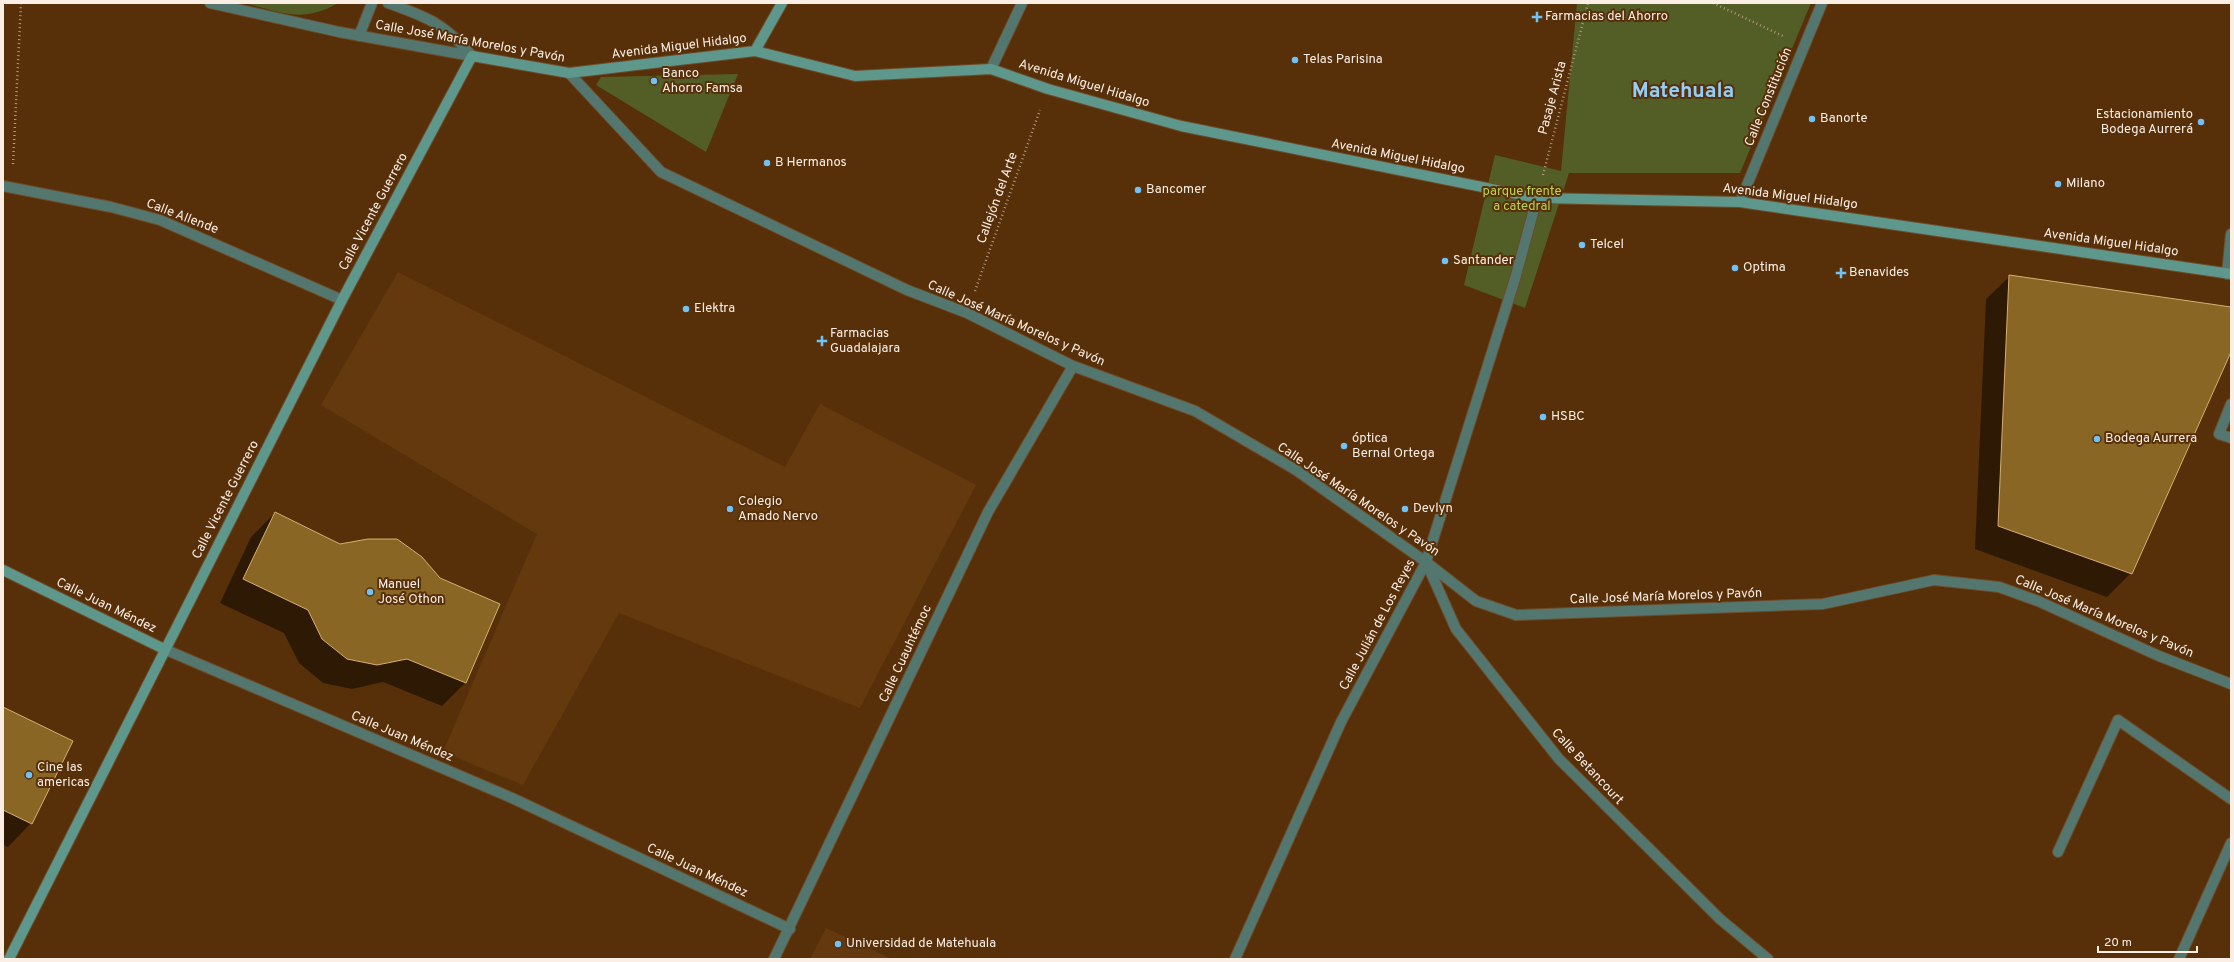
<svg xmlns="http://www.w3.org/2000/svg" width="2234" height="962" font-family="Overpass,sans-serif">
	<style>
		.built { fill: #64390d }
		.green { fill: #525e25 }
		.shadow { fill: #0007 }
		.building { fill: #8a6624; stroke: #d6af6f }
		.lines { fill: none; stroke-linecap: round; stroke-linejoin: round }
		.lane-casing { stroke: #6e4b29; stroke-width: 12 }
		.street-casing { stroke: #6e4b29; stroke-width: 12 }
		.secondary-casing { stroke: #6e4b29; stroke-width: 12 }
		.path { stroke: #b09781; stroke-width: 2.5; stroke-dasharray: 1 3; stroke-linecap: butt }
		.lane { stroke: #53776f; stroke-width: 10 }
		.street { stroke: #53776f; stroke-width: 10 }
		.secondary { stroke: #5e978b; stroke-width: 10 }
		.poi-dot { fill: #72c1f5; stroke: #57300a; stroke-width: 1.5 }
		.labels { text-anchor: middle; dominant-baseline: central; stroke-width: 4; stroke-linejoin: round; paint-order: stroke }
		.poi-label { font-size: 13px; fill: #fbeee5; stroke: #57300a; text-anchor: start }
		.street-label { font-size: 13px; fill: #fbeee5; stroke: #57300a }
		.park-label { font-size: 13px; fill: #bad450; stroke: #57300a }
		.town-label { font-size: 21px; font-weight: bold; fill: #95cdf4; stroke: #57300a }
	</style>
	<rect width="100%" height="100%" fill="#57300a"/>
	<path class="built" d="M398 272 785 467 820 404 976 485 860 708 619 613 523 785 443 752 537 534 321 405Z
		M826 928 892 959H810Z"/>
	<path class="green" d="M244 3H338C302 24 281 12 244 3Z
		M1577 3H1811L1740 173H1569L1525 308 1464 285 1495 155 1561 171Z
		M738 74 706 152 596 85 601 77Z"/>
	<path class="shadow" d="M2010 276 2231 308V350L2131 573 2107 597 1975 549 1986 299Z
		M275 513 466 682 442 706 383 682 352 689 323 683 299 663 284 633 220 603 251 537Z
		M3 708 31 823 8 847 3 845Z"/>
	<path class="building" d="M2009 275 2231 307V352L2132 574 1998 526Z
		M275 512 340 544 368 539H397L422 557 440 578 500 604 466 683 407 659 377 665 347 659 322 639 308 610 243 579Z
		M3 707 73 741 32 824 3 810Z"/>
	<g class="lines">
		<defs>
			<path id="lane" d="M2227 274 2231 234
				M2231 404 2219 434 2231 438
				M2058 852 2118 720 2231 799"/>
			<path id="street" d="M210 3 339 32 472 56
				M388 3C427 17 444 23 472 56
				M359 36 372 3
				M991 69 1022 3
				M569 73 661 172 907 290 967 313 1073 366 1195 411 1296 470 1426 562 1476 601 1516 615 1823 604 1934 580 1999 587 2038 601 2159 656 2231 684
				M3 186 111 207 160 220 342 300
				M1740 202 1822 3
				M1427 564 1456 629 1559 759 1720 919 1768 959
				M164 649 512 798 790 929
				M774 959 988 512 1073 366
				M1235 959 1341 722 1426 562 1515 279 1537 198
				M2179 959 2231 843"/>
			<path id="secondary" d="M755 51 782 3
				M3 570 164 649
				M9 959 342 300 472 56 569 73 755 51 855 76 991 69 1048 89 1181 126 1537 198 1740 202 2231 274"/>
		</defs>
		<use href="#lane" class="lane-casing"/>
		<use href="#street" class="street-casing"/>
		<use href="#secondary" class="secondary-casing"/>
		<path class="path" d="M1713 3 1785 37
			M13 164 21 3
			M1543 175 1588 3
			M975 291 1040 110"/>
		<use href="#lane" class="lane"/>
		<use href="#street" class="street"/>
		<use href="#secondary" class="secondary"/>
	</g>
	<g class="poi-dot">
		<path d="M1535 11h4v4h4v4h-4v4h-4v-4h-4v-4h4z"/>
		<circle cx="1295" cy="60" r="4"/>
		<circle cx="654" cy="81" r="4"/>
		<circle cx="1812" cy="119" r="4"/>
		<circle cx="2201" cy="122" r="4"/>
		<circle cx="767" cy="163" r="4"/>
		<circle cx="2058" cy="184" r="4"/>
		<circle cx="1138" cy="190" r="4"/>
		<circle cx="1582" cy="245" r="4"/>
		<circle cx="1445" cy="261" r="4"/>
		<circle cx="1735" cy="268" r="4"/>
		<path d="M1839 267h4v4h4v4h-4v4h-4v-4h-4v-4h4z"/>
		<circle cx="686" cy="309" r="4"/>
		<path d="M820 335h4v4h4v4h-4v4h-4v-4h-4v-4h4z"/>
		<circle cx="1543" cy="417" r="4"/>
		<circle cx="2097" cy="439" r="4"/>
		<circle cx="1344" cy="446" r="4"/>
		<circle cx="730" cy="509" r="4"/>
		<circle cx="1405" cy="509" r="4"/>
		<circle cx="370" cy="592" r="4"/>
		<circle cx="29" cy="775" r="4"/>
		<circle cx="838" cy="944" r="4"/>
	</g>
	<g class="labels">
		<g class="poi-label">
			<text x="1545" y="17">Farmacias del Ahorro</text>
			<text x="1303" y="60">Telas Parisina</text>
			<text x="662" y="74">Banco<tspan x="662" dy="15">Ahorro Famsa</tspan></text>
			<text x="2193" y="115" text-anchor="end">Estacionamiento<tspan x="2193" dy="15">Bodega Aurrerá</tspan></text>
			<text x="1820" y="119">Banorte</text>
			<text x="775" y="163">B Hermanos</text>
			<text x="2066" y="184">Milano</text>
			<text x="1146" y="190">Bancomer</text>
			<text x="1590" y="245">Telcel</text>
			<text x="1453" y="261">Santander</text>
			<text x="1743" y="268">Optima</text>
			<text x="1849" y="273">Benavides</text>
			<text x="694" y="309">Elektra</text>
			<text x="830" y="334">Farmacias<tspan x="830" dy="15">Guadalajara</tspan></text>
			<text x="1551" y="417">HSBC</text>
			<text x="1352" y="439">óptica<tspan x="1352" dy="15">Bernal Ortega</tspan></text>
			<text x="2105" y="439">Bodega Aurrera</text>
			<text x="738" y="502">Colegio<tspan x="738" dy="15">Amado Nervo</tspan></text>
			<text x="1413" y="509">Devlyn</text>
			<text x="378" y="585">Manuel<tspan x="378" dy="15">José Othon</tspan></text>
			<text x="37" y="768">Cine las<tspan x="37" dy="15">americas</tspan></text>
			<text x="846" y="944">Universidad de Matehuala</text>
		</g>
		<g class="street-label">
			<text transform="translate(470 42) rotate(10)">Calle José María Morelos y Pavón</text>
			<text transform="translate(679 47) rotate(-7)">Avenida Miguel Hidalgo</text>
			<text transform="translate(1084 84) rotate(17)">Avenida Miguel Hidalgo</text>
			<text transform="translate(1769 97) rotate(-68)">Calle Constitución</text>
			<text transform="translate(1553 98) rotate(-75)">Pasaje Arista</text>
			<text transform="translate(1398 157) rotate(11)">Avenida Miguel Hidalgo</text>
			<text transform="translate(1790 197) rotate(7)">Avenida Miguel Hidalgo</text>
			<text transform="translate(998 198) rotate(-70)">Callejón del Arte</text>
			<text transform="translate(374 212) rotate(-62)">Calle Vicente Guerrero</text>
			<text transform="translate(182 217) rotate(21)">Calle Allende</text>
			<text transform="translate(2111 243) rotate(8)">Avenida Miguel Hidalgo</text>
			<text transform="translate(1016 324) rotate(24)">Calle José María Morelos y Pavón</text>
			<text transform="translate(226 500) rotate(-63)">Calle Vicente Guerrero</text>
			<text transform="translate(1358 500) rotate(34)">Calle José María Morelos y Pavón</text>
			<text transform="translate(1666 597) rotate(-2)">Calle José María Morelos y Pavón</text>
			<text transform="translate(106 606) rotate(26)">Calle Juan Méndez</text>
			<text transform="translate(2104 617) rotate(23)">Calle José María Morelos y Pavón</text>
			<text transform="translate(1378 625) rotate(-62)">Calle Julián de Los Reyes</text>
			<text transform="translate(906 654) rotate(-65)">Calle Cuauhtémoc</text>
			<text transform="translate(402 737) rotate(23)">Calle Juan Méndez</text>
			<text transform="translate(1587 767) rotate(47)">Calle Betancourt</text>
			<text transform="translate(697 871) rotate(25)">Calle Juan Méndez</text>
		</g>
		<g class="park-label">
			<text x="1522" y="192">parque frente<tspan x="1522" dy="15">a catedral</tspan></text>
		</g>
		<g class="town-label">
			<text x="1683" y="91">Matehuala</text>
		</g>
	</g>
	<rect width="2234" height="962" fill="none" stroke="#fbeee5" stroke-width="8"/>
	<path d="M2098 946v6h99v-6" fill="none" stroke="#fbeee5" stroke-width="2"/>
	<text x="2104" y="946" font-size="12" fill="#fbeee5" stroke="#57300a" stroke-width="3" paint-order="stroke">20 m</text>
</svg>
